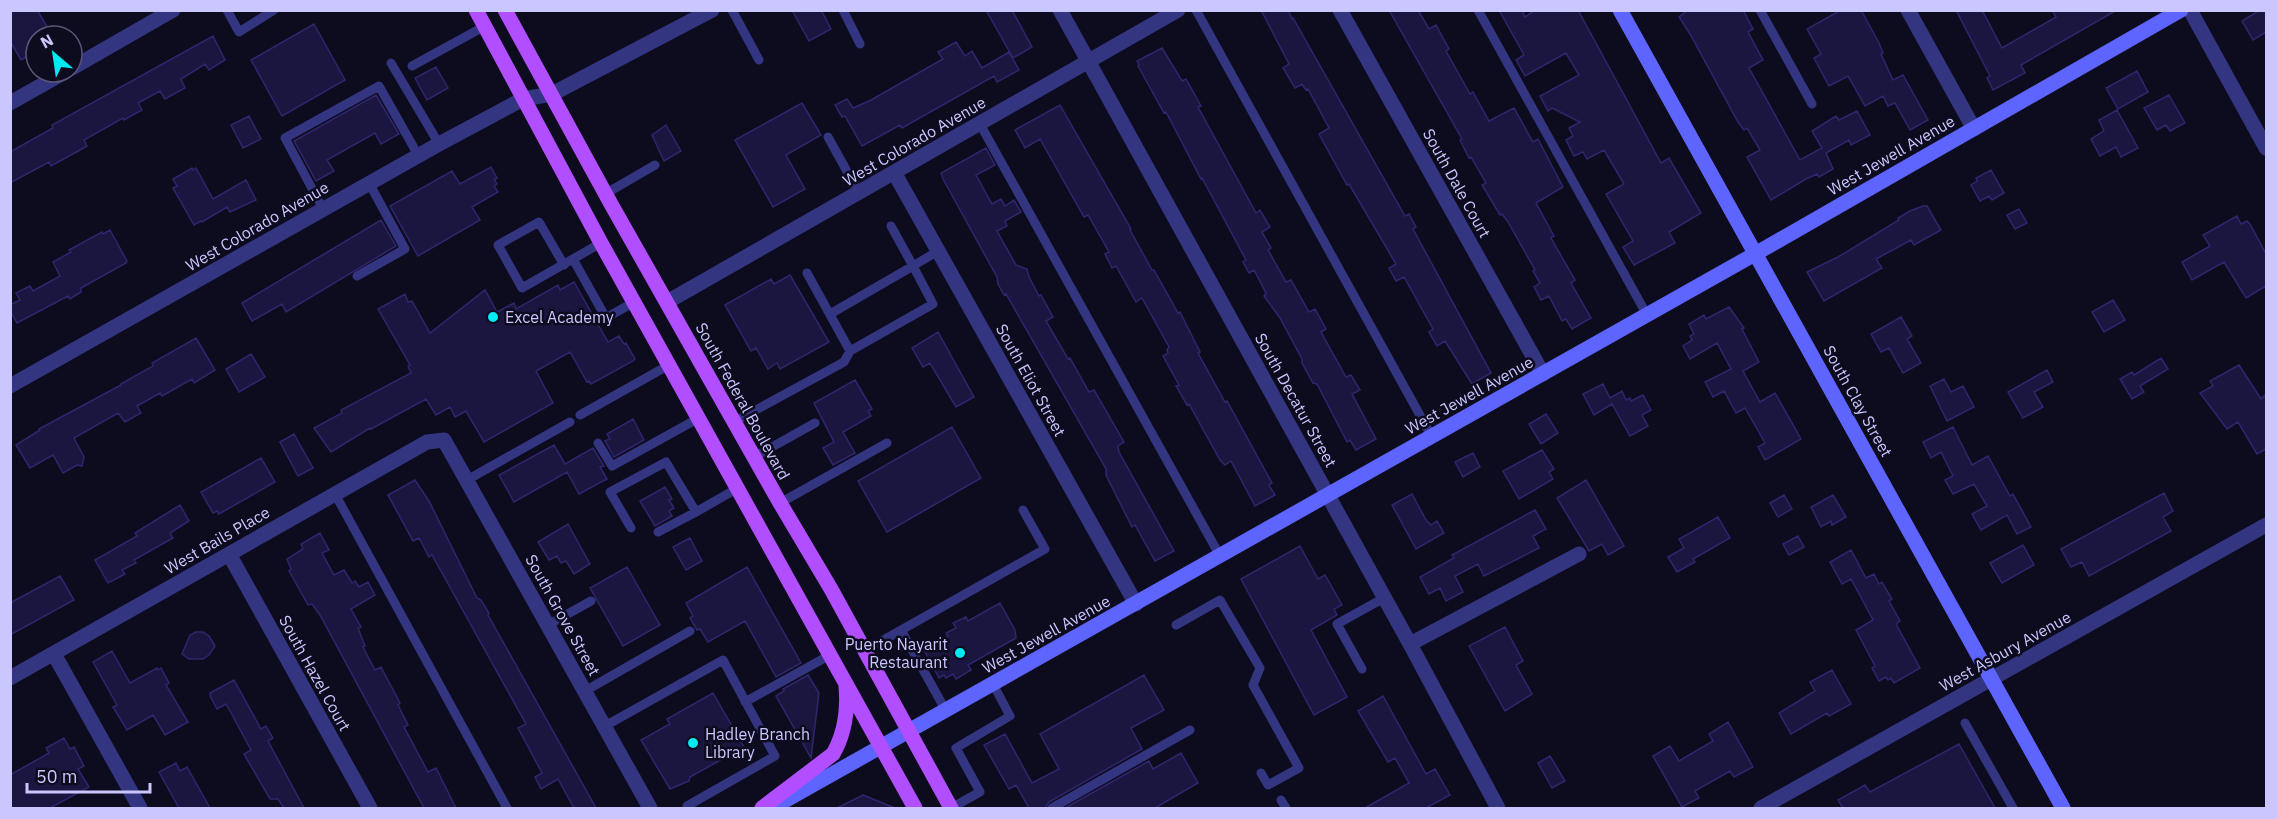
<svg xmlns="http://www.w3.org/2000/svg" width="2277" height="819" font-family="'IBM Plex Sans',sans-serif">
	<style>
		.building { fill: #1b1640; stroke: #30266d; stroke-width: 1.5 }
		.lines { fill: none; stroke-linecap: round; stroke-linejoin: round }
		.lane { stroke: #333580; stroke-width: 9 }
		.street { stroke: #333580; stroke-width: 15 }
		.secondary { stroke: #5e65ff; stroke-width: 15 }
		.primary { stroke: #b14eff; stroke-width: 15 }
		.poi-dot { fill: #00eaf2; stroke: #0d0b1e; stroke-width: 2 }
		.labels { text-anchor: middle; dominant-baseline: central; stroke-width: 5; stroke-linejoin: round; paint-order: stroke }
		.street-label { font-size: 16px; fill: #cac7ff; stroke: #0d0b1e }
		.poi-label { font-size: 16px; fill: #cac7ff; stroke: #0d0b1e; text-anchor: start }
	</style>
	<rect width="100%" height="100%" fill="#0d0b1e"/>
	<path class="building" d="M10 10H37L53 36H36V51L21 60 10 41Z
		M792 10H821L831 29 809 41Z
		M986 10H1012L1032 47 1013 58Z
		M1261 10H1288L1292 19 1293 18 1405 216 1409 214 1416 227 1413 229 1491 373 1472 384 1445 341 1437 346 1429 332 1433 329 1404 277 1396 281 1389 268 1396 264 1349 184 1347 185 1319 134 1329 128 1308 89 1306 90 1302 84 1295 88 1283 68 1289 64Z
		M1389 10H1418L1429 29 1436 25 1449 49 1446 51 1470 94 1473 92 1489 121 1514 108 1533 142 1538 139 1563 187 1536 203 1554 236 1551 238 1575 280 1571 283 1591 318 1572 329 1566 319 1562 321 1549 296 1541 300 1534 287 1540 283 1533 271 1535 270 1508 222 1502 214 1500 215 1482 185 1486 183 1471 157 1469 158 1460 140 1462 139Z
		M1499 10H1522L1525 17 1535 10H1578L1661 163 1669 158 1701 213 1669 232 1675 243 1634 265 1623 247 1633 241 1606 194 1624 184 1604 150 1587 159 1583 152 1574 156 1566 140 1573 136 1569 128 1580 122 1552 108 1548 111 1540 96 1579 75 1566 53 1525 76 1516 60 1524 55Z
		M1688 10H1743L1753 29 1748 32 1763 60 1749 68 1800 160 1822 148 1812 131 1836 116 1839 120 1857 111 1870 135 1851 145 1849 140 1826 153 1833 169 1819 177 1817 174 1806 179 1771 200 1747 157 1760 150 1747 128 1744 130 1738 122 1690 34 1679 17Z
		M1841 10H1861L1879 43 1883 53 1881 54 1893 80 1903 75 1928 120 1910 130 1895 103 1888 106 1883 96 1865 106 1848 76 1829 86 1814 58 1821 54 1807 29Z
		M1956 10H1982L2002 48 2056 17 2052 10H2117L2021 65 2025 73 1993 90 1987 78 1990 76Z
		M2260 10H2266V32L2253 40 2242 21Z
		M314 24 345 80 282 116 251 60Z
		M213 36 225 60 209 70 205 64 181 79 185 88 165 99 160 91 138 103 142 110 124 120 123 118 84 140 87 146 80 150 51 166 49 162 10 183V152L53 128 52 125Z
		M956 42 965 56 972 51 982 68 1009 52 1019 70 997 82 994 76 902 128 900 125 862 146 845 116 842 117 835 105 847 99 853 108 871 100 943 59 938 52Z
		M1162 48 1182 81 1186 79 1201 106 1198 107 1256 213 1260 210 1270 227 1262 232 1271 248 1268 250 1286 282 1291 280 1309 312 1315 309 1326 329 1321 332 1346 377 1351 375 1360 390 1352 394 1376 439 1356 450 1350 440 1347 442 1317 384 1313 383 1302 363V359L1280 318 1264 296 1266 293 1254 270 1249 273 1243 262 1246 260 1202 178 1201 179 1166 112 1164 113 1138 66 1139 65 1137 61Z
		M436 67 448 88 427 100 415 78Z
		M2137 71 2148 92 2118 109 2106 88Z
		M376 95 399 134 381 144 375 133 327 160 334 171 316 181 294 141Z
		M2169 95 2185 123 2170 131 2166 125 2157 130 2144 108Z
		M802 103 821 135 786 155 805 189 773 207 735 140Z
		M1060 105 1131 229 1130 230 1152 270H1154L1178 313 1180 312 1200 352 1198 353 1225 402 1227 401 1272 483 1269 485 1275 495 1255 506 1231 461 1225 465 1220 460 1189 404 1187 405 1176 386 1179 385 1163 356 1168 353 1167 350 1169 347 1142 298 1136 302 1116 266 1112 268 1105 254 1109 252 1088 215 1084 217 1040 139 1025 148 1015 130Z
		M2117 110 2138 148 2121 157 2116 147 2100 156 2091 139 2104 131 2099 120Z
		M249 116 261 139 243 148 231 125Z
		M666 125 681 151 664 161 652 135Z
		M986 148 995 165 976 175 992 204 1001 199 1005 206 1014 200 1021 212 1005 221 1007 226 997 231 1016 265 1027 269 1029 277 1039 296 1041 295 1053 317 1046 321 1068 359 1070 358 1089 392 1094 390 1124 442 1118 446 1119 452 1174 551 1155 561 1135 525 1132 527 1106 475V469L1006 294 1004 295 998 284 997 277 943 179 941 173Z
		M491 167 497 178 494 179 497 184 494 186 498 192 472 207 480 220 418 256 390 206 452 171 460 184Z
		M192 168 193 170 196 168 213 199 246 180 256 200 230 212 227 207 202 222 201 221 194 225 173 188 177 186 173 179Z
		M1991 170 2004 193 1992 200 1989 196 1980 201 1971 185 1977 181 1976 178Z
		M1923 206H1927L1941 230 1914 245 1911 240 1876 259 1882 268 1824 301 1807 272 1838 257 1899 220 1898 218 1910 211Z
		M2019 209 2027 223 2015 229 2007 215Z
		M2237 216 2241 224 2247 221 2250 224 2266 254V286L2246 298 2224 262 2192 280 2182 262 2210 246 2203 235Z
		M381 220 396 246 286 312 282 304 252 321 242 303Z
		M110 230 127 261 126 263 81 288V292L70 299 68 296 17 323 10 310V305L20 300 16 293 30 286 33 291 60 276 53 262 71 252 69 250 102 232 103 234Z
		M790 275 829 342 780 369 777 363 768 369 756 348 751 351 725 305 771 279 774 284Z
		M574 282 608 342 619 336 624 344 626 343 635 359 633 361 591 384 589 381 587 382 570 352 536 371 553 403 484 442 466 411 455 417 450 407 436 415 426 399 371 429 370 428 331 452 314 428 342 413 341 410 411 373 408 366 410 365 378 309 405 294 408 302 412 301 430 333 485 290 497 312 514 303 516 309 558 285 560 290Z
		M2113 300 2125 320 2104 332 2092 312Z
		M1729 307 1744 328 1742 329 1759 362 1743 371 1760 402 1775 393 1801 439 1765 460 1758 447 1765 443 1745 408 1736 413 1724 391 1713 397 1705 382 1731 369 1717 343 1690 359 1683 346 1692 340 1690 336 1694 334 1689 324 1704 315 1706 319Z
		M1901 317 1912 336 1907 339 1921 363 1903 373 1889 348 1881 352 1871 334Z
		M938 332 974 397 956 407 930 363 923 367 912 348Z
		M196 338 215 370 194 383 192 379 162 396 160 393 137 406 141 413 125 422 118 413 74 438 84 457 82 466 77 465 63 473 53 455 30 468 16 445 40 430 39 429 121 385V384L153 366 152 363Z
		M251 354 265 377 239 392 226 369Z
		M2161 358 2168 369 2140 386 2144 392 2132 399 2120 379 2132 372 2134 375Z
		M2239 365 2261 399 2266 394V449L2257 454 2238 422 2227 429 2200 393 2213 386 2210 381Z
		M2047 370 2053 382 2034 392 2043 407 2023 418 2008 392Z
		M1944 379 1951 392 1963 386 1974 407 1947 421 1930 386Z
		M855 380 872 409 868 411 871 416 843 432 855 453 833 465 823 448 834 442 814 403Z
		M1603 384 1610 398 1622 391 1626 400 1630 398 1631 401 1643 395 1651 410 1642 415 1648 426 1630 436 1612 404 1594 415 1583 394Z
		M1546 414 1558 433 1541 444 1529 424Z
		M633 419 644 440 614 457 605 441 610 439 607 434Z
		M952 427 981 478 887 532 858 481Z
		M1953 427 1972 465 1988 456 2010 496 2013 494 2031 527 2017 534 2007 515 1981 530 1972 514 1987 506 1974 484 1953 494 1945 480 1953 476 1941 452 1931 458 1923 442Z
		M294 434 313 468 298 476 280 442Z
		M554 445 565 464 593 448 604 466 600 467 607 479 579 494 567 472 514 502 499 475Z
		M1542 450 1554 469 1549 472 1553 479 1519 499 1503 471Z
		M1473 453 1480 467 1463 477 1455 462Z
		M261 458 275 482 219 514 217 511 213 513 201 492Z
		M415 480 429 501 477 598 481 600 489 613 488 615 596 808H574L558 779 541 789 535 777 542 773 518 728 526 724 432 555 429 557 419 538 413 541 388 495Z
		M1586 480 1624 546 1608 555 1602 544 1589 551 1557 498Z
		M665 487 672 499 669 500 674 508 669 511 672 516 655 526 640 501Z
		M2164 493 2173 511 2163 517 2171 531 2089 576 2082 562 2071 567 2061 549Z
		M1412 494 1426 520 1431 525 1437 521 1444 533 1416 549 1392 505Z
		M1784 495 1792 509 1778 517 1770 503Z
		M1833 495 1846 517 1832 525 1831 521 1821 527 1811 507Z
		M180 505 189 521 170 533 173 538 134 560 136 563 122 570 125 574 108 583 95 560 137 536 135 533Z
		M1535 510 1546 529 1533 536 1539 548 1484 576 1478 564 1455 576 1463 592 1446 601 1440 588 1429 594 1420 577 1454 558 1452 555Z
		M1718 517 1730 538 1693 559 1695 562 1677 572 1668 557 1684 548 1679 539Z
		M568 524 590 564 574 574 566 561 561 563 557 556 549 560 538 542Z
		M320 533 329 550 322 553 334 575 344 570 352 583 355 581 359 587 368 582 375 595 351 609 361 627 358 628 365 646 363 647 375 670 381 667 400 703 398 705 408 725 404 727 428 772 436 768 456 808H424L320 615 312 604 308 605 289 571 291 569 287 559 303 549 301 544Z
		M1798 536 1804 547 1789 555 1783 544Z
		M690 538 702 561 686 570 673 547Z
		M2023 545 2034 565 2002 583 1990 563Z
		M1300 546 1318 579 1325 575 1342 605 1334 609 1337 615 1311 630 1347 697 1314 715 1241 579Z
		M1851 550 1866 578 1874 574 1879 584 1882 582 1892 599 1889 601 1900 621 1896 624 1920 668 1894 683 1891 678 1888 680 1886 677 1879 681 1872 668 1875 666 1856 630 1873 620 1851 579 1842 584 1830 562Z
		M627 567 660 625 623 646 590 588Z
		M747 567 801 663 776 677 745 621 708 642 700 629 697 630 690 618 693 616 686 603Z
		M60 576 74 600 10 635V603Z
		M1000 603 1015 630 1016 638 968 665 971 670 956 679 953 674 946 678 944 675 939 678 924 650 948 636 946 633 956 628 953 623 966 617 968 621Z
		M1505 627 1523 661 1516 665 1532 694 1505 711 1469 646Z
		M196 632H203L209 636 215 646 209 655 203 659H189L182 654 190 635Z
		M112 651 130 683 157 668 158 670 161 668 169 683 166 685 188 722 165 735 153 715 127 730 113 707 117 705 93 662Z
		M1832 670 1851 704 1829 716 1827 713 1791 734 1779 713 1815 691 1810 682Z
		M808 675 819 693 811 758 776 696 784 691 783 689Z
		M1144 675 1164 710 1131 728 1142 749 1049 802 1045 808H1029L1016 785 1009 789 984 745 1005 734 1032 783 1059 769 1040 734Z
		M234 680 261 729 266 726 273 738 268 741 304 808H284L278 799H270L244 754 251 750 230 711 226 704 217 709 210 696V693Z
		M713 693 744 747 690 777 689 781 670 789 641 740 670 724 667 719Z
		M1383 696 1426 774 1435 769 1450 795 1426 808H1365L1409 783 1395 758 1388 762 1358 711Z
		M1728 722 1753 767 1734 777 1730 771 1695 791 1699 798 1682 807 1653 756 1670 746 1679 761 1713 741 1709 734Z
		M64 738 70 749 74 747 84 766 78 769 89 787 50 808H10V775L49 753 46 748Z
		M1959 744 1995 808H1843L1838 800 1865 785 1870 792Z
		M1181 753 1198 783 1155 808H1065L1149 761 1153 769Z
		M1550 756 1565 781 1552 788 1538 763Z
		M176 763 180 771 187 767 210 808H179L159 772Z
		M863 795 895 808H837Z"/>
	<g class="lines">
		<path class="lane" d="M227 10 239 32 274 10
			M732 10 759 60
			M843 10 860 44
			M1196 10 1432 437
			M1478 10 1647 315
			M1760 10 1812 104
			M72 47 81 63
			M391 63 439 144
			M412 66 485 26
			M980 124 1220 556
			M828 137 859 193
			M605 194 655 165
			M323 209 285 138 379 86 418 155
			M891 226 913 266 938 251
			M573 259 606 318 634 302
			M564 265 539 222 498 245 522 288 601 243
			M357 276 405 249 369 183
			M830 314 913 266 933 304 850 351
			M580 415 669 365
			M734 422 844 362 850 351 807 273
			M598 443 612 466 699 418
			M754 457 815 423
			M467 480 570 422
			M335 494 507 808
			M780 503 887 443
			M631 528 610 492 666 462 696 512 738 488
			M658 532 696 512
			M548 625 591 601
			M1176 625 1220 600 1260 668 1253 685 1299 768 1268 785 1261 773
			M901 630 946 711
			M864 651 1045 549 1023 510
			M1362 669 1337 624 1384 598
			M585 691 690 631
			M745 702 830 655
			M1965 723 2013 808
			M605 726 723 660 775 756 687 806
			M1281 800 1286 808
			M951 808 980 792 956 748 1010 716 993 684
			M1052 808 1190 730"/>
		<path class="street" d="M1060 10 1410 644 1498 808
			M1340 10 1543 374
			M1908 10 1974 129
			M2190 10 2266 148
			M72 68 173 10
			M10 103 65 72
			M895 174 1136 604
			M667 302 1178 10
			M10 386 439 144 523 99 552 94 712 10
			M229 554 370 808
			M1410 644 1579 554
			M54 654 140 808
			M10 678 427 442 444 440 650 808
			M1761 808 2266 525"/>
		<path class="secondary" d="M1620 10 2063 808
			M772 808 1755 254 2181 10"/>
		<path class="primary" d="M476 10 601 243 915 808
			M505 10 611 204 780 503 831 589 951 808
			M762 808 833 754C845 733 848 709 846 686"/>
	</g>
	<g class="poi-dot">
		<circle cx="493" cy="317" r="6"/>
		<circle cx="960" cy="653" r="6"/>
		<circle cx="693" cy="743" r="6"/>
	</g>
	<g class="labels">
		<g class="street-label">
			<text transform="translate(914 141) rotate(-30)">West Colorado Avenue</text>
			<text transform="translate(1891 155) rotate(-30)">West Jewell Avenue</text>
			<text transform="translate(1457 183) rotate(61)">South Dale Court</text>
			<text transform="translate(257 226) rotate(-30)">West Colorado Avenue</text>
			<text transform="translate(1031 380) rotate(61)">South Eliot Street</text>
			<text transform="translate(1469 395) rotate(-29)">West Jewell Avenue</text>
			<text transform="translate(1296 400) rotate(61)">South Decatur Street</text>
			<text transform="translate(743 401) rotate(61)">South Federal Boulevard</text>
			<text transform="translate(1858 401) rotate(61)">South Clay Street</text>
			<text transform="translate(217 540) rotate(-30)">West Bails Place</text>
			<text transform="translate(563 615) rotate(61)">South Grove Street</text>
			<text transform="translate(1046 634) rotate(-29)">West Jewell Avenue</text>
			<text transform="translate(2005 651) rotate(-29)">West Asbury Avenue</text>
			<text transform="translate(315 673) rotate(61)">South Hazel Court</text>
		</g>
		<g class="poi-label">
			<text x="505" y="317">Excel Academy</text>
			<text x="948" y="644" text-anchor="end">Puerto Nayarit<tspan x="948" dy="18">Restaurant</tspan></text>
			<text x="705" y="734">Hadley Branch<tspan x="705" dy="18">Library</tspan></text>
		</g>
	</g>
	<rect width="2277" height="819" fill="none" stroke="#cac7ff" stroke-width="24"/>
	<g transform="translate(54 54) rotate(331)"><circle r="28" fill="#0d0b1e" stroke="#595678" stroke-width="1.5"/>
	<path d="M0-4.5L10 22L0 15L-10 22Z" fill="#00eaf2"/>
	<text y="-9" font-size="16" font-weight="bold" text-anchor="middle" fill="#cac7ff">N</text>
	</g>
	<path d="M27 783v9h123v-9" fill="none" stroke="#cac7ff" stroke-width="3"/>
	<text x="36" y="783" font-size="18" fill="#cac7ff" stroke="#0d0b1e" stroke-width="4.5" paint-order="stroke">50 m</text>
</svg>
